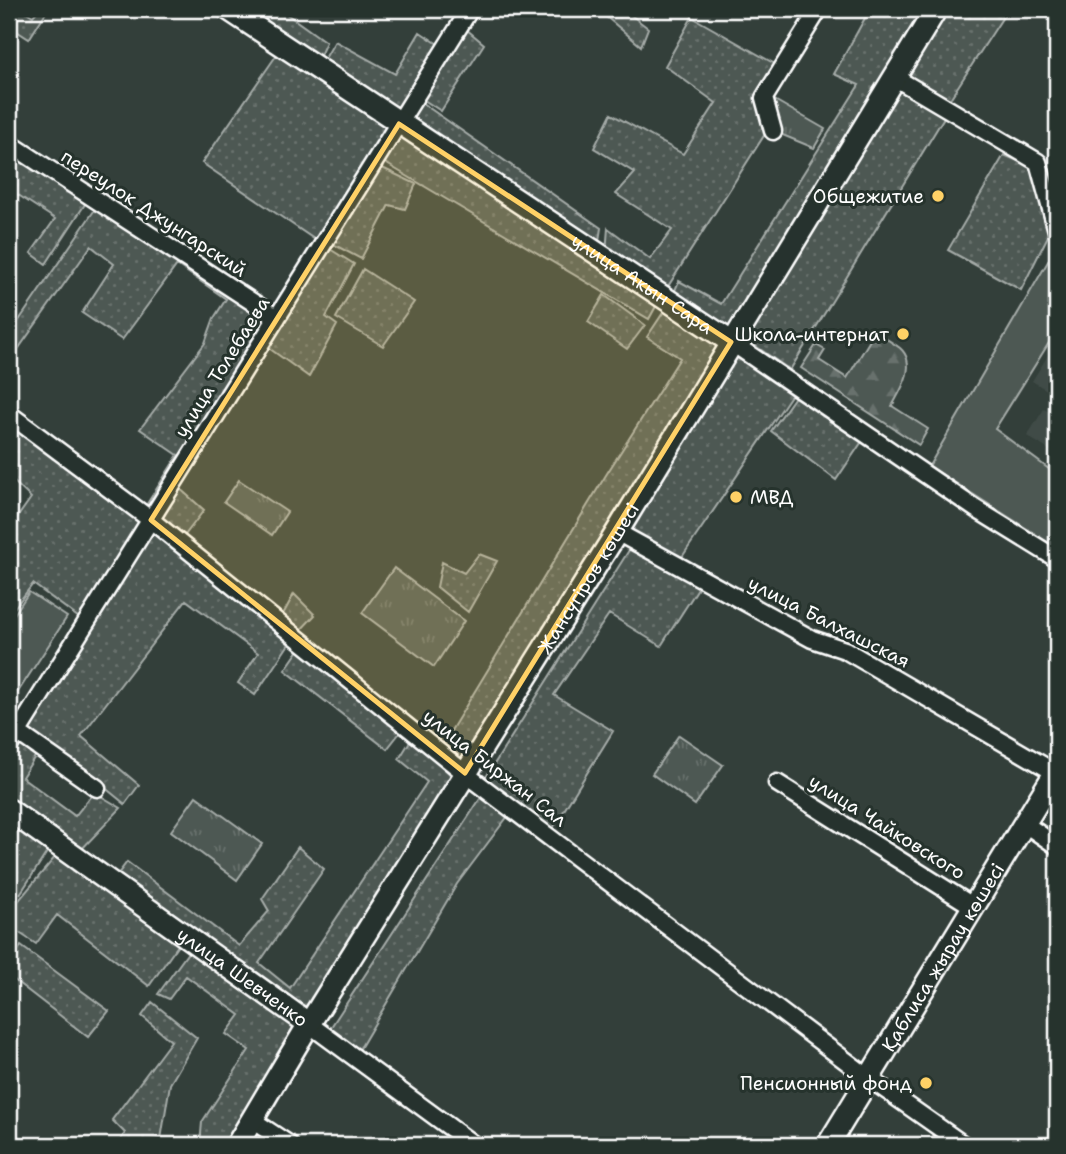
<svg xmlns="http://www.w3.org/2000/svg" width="1066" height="1154" font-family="'Shantell Sans',sans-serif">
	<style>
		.built { fill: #404c47 }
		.grass { fill: url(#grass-dots); stroke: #a6aca9; stroke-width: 2 }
		.forest { fill: url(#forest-firs); stroke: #a6aca9; stroke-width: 2 }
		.park { fill: url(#park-tufts); stroke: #a6aca9; stroke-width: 2 }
		.pitch { fill: #4d5853; stroke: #a6aca9; stroke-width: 2 }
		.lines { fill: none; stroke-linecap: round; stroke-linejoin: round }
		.street-casing { stroke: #fff; stroke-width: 21 }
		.secondary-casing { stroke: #fff; stroke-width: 26 }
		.street { stroke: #26332d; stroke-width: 16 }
		.secondary { stroke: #26332d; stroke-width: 21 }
		.marked { fill: #ffd166; fill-opacity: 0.2; stroke: #ffd166; stroke-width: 5; stroke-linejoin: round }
		.poi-dot { fill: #ffd166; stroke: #26332d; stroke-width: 2.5 }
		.labels { text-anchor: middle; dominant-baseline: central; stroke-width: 6; stroke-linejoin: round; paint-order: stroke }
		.poi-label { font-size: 19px; fill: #fff; stroke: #26332d; text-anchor: end }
		.street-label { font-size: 19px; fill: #fff; stroke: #26332d }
	</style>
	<defs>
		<pattern id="grass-dots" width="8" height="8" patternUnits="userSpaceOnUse" patternTransform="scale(1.75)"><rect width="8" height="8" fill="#4d5853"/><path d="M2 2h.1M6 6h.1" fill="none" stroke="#68716d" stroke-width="1.8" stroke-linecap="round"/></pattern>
		<pattern id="forest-firs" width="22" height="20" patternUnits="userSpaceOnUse" patternTransform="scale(1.75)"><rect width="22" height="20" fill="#4d5853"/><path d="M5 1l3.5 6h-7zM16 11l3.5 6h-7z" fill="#68716d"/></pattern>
		<pattern id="park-tufts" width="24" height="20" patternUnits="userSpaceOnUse" patternTransform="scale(1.75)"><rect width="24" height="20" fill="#4d5853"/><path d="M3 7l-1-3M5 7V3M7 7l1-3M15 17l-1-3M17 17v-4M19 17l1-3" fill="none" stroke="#68716d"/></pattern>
	</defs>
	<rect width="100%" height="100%" fill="#333f3a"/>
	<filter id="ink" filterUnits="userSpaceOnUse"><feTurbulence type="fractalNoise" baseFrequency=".0143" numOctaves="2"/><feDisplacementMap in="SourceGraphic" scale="14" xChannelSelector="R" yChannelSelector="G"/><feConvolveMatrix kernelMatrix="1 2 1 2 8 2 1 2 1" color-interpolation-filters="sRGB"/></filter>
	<g filter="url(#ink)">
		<path class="built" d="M1057 341V396L1032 381Z
			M1044 409 1057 417V455L1027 436Z"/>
		<path class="grass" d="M9 9H21L33 16 39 9H48L29 39 9 26Z
			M274 9H285L284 12 326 42 317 62 262 25Z
			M597 9H623L648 28 641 46Z
			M870 9H892L904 15 907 9H930L729 334 672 297 679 281 721 304 859 85 834 74Z
			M943 9H1008L948 102 901 76Z
			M692 17 775 64 758 90 765 134 665 291 606 253 608 228 650 259 672 230 616 194 635 173 594 148 611 114 683 154 716 103 665 66Z
			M466 29 484 44 441 111 421 98Z
			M420 32 441 46 398 117 320 67 335 41 395 74Z
			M278 53 393 125 317 241 202 163Z
			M898 87 946 114 790 370 744 338Z
			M422 103 601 228 598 247 407 123Z
			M398 130 660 299 649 319 380 160Z
			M9 149 87 201 46 264 31 253 55 219 9 189Z
			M1004 155 1030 166 1050 232 1021 290 948 250Z
			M376 165 416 184 405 209 389 205 361 259 329 242Z
			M98 205 273 318 152 513 145 507 178 455 140 429 205 343 214 318 226 299 177 265 122 340 82 313 114 264 91 246 9 362V335Z
			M325 246 354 264 326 317 337 325 309 377 266 346Z
			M363 269 414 302 383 346 336 318Z
			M604 295 645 325 627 349 588 322Z
			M669 304 726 342 466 766 441 747 606 475 680 358 647 337Z
			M734 349 794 391 680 560 623 530Z
			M797 394 863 440 836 480 771 431Z
			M9 419 143 523 86 623 33 584 11 612 9 604V529L31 498 9 477Z
			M178 487 204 510 182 539 157 516Z
			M153 526 289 644 255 695 238 683 258 653 186 600 81 736 139 785 125 804 87 773 25 731Z
			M631 547 700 585 661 646 609 614 554 695 613 731 550 833 481 785Z
			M479 554 497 561 468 612 437 587 442 562 464 573Z
			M294 594 315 615 297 634 281 618Z
			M301 647 402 730 387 749 285 670Z
			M412 738 455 779 307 1016 115 878 127 862 239 946 269 911 262 899 298 847 324 869 259 963 290 988 427 782 399 759Z
			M20 741 36 755 22 777 75 816 94 792 121 808 80 851 9 802V762Z
			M482 796 508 816 457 884 359 1050 329 1030Z
			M9 822 49 849 20 894 9 886Z
			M60 851 181 941 149 986 57 915 36 944 9 926V912Z
			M21 946 109 1011 88 1037 9 976V963Z
			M192 947 301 1028 232 1145H200L202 1122 249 1050 226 1034 240 1015 186 976 169 999 158 994Z
			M152 1002 197 1038 170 1084 161 1139 142 1141 141 1145H117L125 1133 112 1120 171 1041 142 1016Z"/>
		<path class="forest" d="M875 332C883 337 892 342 900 348 918 364 901 390 892 406L928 429 919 445 801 368 816 345 825 350 819 360 847 378Z"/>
		<path class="park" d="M771 98 825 129 814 148 773 131Z
			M239 480 287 512 272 535 224 502Z
			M394 568 464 621 434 667 362 613Z
			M679 735 723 765 695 805 652 774Z
			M196 796 262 844 237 880 171 831Z"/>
		<path class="pitch" d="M1057 246V330L995 429 1057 475V548L929 466Z
			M29 592 67 617 16 695 9 691V622Z"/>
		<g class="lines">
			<defs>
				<path id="street" d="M894 77 1038 162 1057 231
					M773 131 764 98 819 9
					M9 143 277 318
					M731 342 976 509 1057 559
					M9 414 151 520 476 782 870 1079 964 1145
					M617 532 812 639 845 650 1056 773
					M17 732 97 788
					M9 746 470 9
					M777 783 974 907
					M1025 824 1057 846
					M309 1024 474 1145
					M252 1120 290 1145"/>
				<g id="secondary">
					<path id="s1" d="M228 9 731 342"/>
					<path id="s2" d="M9 810 309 1024"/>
					<path id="s3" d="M237 1145 309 1024 617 532 936 9"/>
					<path id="s4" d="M828 1145 1057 770"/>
				</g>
			</defs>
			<use href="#street" class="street-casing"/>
			<use href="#secondary" class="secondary-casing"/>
			<use href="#street" class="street"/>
			<use href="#secondary" class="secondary"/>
		</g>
	</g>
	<path class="marked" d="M399 124 731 342 465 773 151 520Z"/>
	<g class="poi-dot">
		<circle cx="938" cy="196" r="7"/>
		<circle cx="903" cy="334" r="7"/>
		<circle cx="736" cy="497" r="7"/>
		<circle cx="926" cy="1083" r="7"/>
	</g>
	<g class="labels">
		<g class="poi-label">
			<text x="924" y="196">Общежитие</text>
			<text x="889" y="334">Школа-интернат</text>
			<text x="750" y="497" text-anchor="start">МВД</text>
			<text x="912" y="1083">Пенсионный фонд</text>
		</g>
		<g class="street-label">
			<text transform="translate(154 213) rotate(33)">переулок Джунгарский</text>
			<text stroke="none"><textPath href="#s1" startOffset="497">улица Акын Сара</textPath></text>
			<text transform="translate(222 367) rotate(-58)">улица Толебаева</text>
			<text stroke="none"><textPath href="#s3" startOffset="667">Жансүгіров көшесі</textPath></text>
			<text transform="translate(829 622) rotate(27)">улица Балхашская</text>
			<text transform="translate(495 768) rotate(38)">улица Биржан Сал</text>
			<text transform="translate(887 827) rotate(32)">улица Чайковского</text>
			<text stroke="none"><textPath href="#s4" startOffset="220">Қаблиса жырау көшесі</textPath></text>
			<text stroke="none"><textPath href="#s2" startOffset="287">улица Шевченко</textPath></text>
		</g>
	</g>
	<rect width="1066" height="1154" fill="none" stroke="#26332d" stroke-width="35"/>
	<rect x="18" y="18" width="1031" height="1119" fill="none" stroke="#fff" stroke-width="2.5" filter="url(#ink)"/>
</svg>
